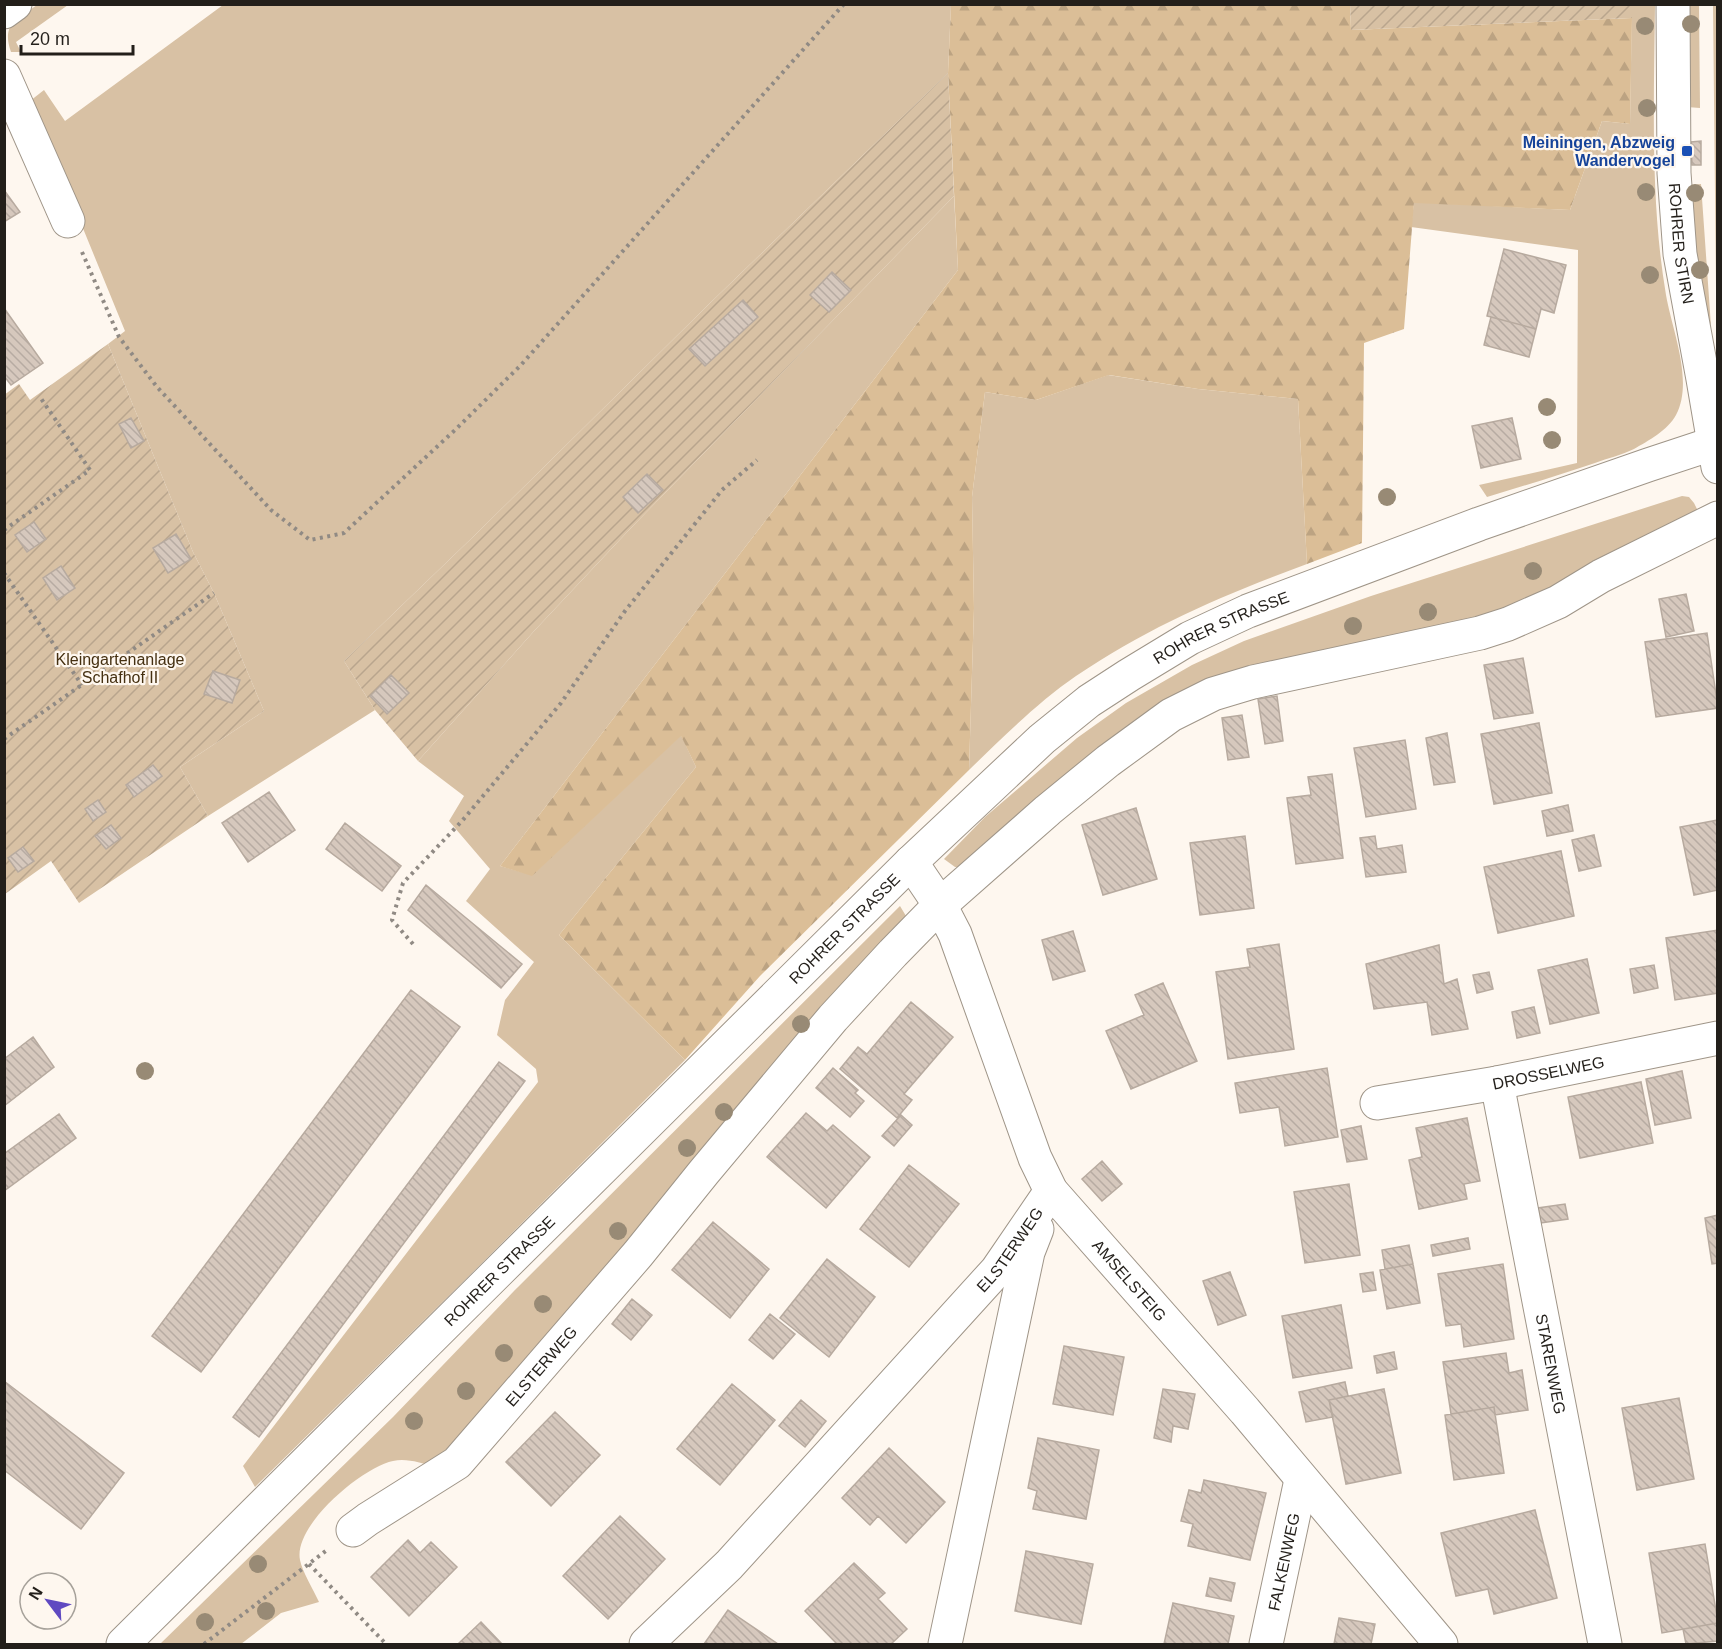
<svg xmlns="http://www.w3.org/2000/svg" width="1722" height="1649" font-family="Arial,sans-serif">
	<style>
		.grass { fill: #d8c1a4 }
		.forest { fill: url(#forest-firs) }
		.garden { fill: url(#garden-furrows) }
		.building { fill: url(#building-back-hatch); stroke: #b7aa9f; stroke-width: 1.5 }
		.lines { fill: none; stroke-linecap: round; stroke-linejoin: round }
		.minor-casing { stroke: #9f9588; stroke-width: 35 }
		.major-casing { stroke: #9f9588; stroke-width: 35 }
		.path { stroke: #908a84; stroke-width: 4; stroke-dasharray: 3 4.5; stroke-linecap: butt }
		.minor { stroke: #fff; stroke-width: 33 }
		.major { stroke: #fff; stroke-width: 33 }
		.tree { fill: #988a75 }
		.transit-dot { fill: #1a4fb4; stroke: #fef7ef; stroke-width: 2 }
		.labels { text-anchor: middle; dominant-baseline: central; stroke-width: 4.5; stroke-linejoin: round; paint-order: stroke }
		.transit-label { font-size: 16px; font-weight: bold; fill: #164399; stroke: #fef7ef; text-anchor: end }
		.street-label { font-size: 16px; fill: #231f1a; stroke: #fef7ef }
		.park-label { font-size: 16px; fill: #453011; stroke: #fef7ef }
	</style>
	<defs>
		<pattern id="forest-firs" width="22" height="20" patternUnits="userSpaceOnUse" patternTransform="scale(1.5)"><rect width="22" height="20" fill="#dbbe97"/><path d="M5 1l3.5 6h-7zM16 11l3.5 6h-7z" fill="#bca382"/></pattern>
		<pattern id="garden-furrows" width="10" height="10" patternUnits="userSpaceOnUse" patternTransform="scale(1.5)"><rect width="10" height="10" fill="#d8c1a4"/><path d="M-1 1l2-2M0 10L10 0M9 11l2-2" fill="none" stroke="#b9a58d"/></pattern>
		<pattern id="building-back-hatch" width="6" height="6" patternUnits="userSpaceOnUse" patternTransform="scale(1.5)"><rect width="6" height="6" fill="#d6c8bd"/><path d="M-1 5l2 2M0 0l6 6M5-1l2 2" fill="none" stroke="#b7aba2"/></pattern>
	</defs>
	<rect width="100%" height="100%" fill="#fef7ef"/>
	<path class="grass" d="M37 5H68L16 42 21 52H11C1 24 17 19 37 5Z
		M223 5H951L948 73 707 306 476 534 344 661 375 710 208 816 180 767 264 711 214 593 193 552 108 344 125 331 55 160 30 101 44 90 65 121Z
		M1632 5H1655C1654 100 1650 201 1666 295 1672 330 1694 381 1676 415 1668 430 1648 441 1634 449 1622 455 1608 458 1595 463 1560 475 1523 486 1487 497L1479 485 1577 463 1578 250 1411 227 1414 202 1570 210 1602 121 1630 124Z
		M1687 5H1699L1700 108 1687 107Z
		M1713 5H1718L1717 297 1716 289Z
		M1701 184 1711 326C1695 280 1693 233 1690 185Z
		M954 196 958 270 500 866 532 875 681 735 696 767 559 935 685 1060 476 1269 255 1487 243 1466 538 1082 536 1069 497 1035 505 1000 534 962 466 901 490 869 449 821 464 796 418 761 535 630 629 530Z
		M1108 375 1198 389 1298 399 1307 564C1225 594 1148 627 1076 676 1038 702 1001 739 969 770L974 608 972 497 985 392 1036 400Z
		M1682 496 1689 497 1694 503 1698 511 1501 616 1258 668 969 867H955L944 859 985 817 1077 738 1126 703 1192 665 1244 641 1371 596Z
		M900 906 909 921 434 1467C421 1463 407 1458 393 1461 363 1467 293 1525 300 1560 302 1571 314 1591 319 1602L281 1613 241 1644H160L393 1417 514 1291Z"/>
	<path class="forest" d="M951 5H1350L1351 30 1632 18 1630 124 1602 121 1570 210 1414 203 1404 329 1364 343 1362 543 1307 564 1298 399 1198 389 1109 375 1036 400 985 392 972 497 974 608 969 770 760 976 685 1060 559 935 696 767 681 736 532 876 500 866 958 270 948 73Z"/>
	<path class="garden" d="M1632 4V18L1351 30 1350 5Z
		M948 73 954 196 629 530 535 630 418 761 375 710 344 661 476 534 707 306Z
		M108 344 193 552 214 593 264 711 180 767 208 816 79 903 51 861 5 894 4 395 19 384 30 400Z"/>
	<path class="building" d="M1701 141V165H1692L1691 142Z
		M4 190 20 212 4 222Z
		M1504 249 1566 265 1554 313 1541 309 1536 329 1487 316Z
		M832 272 851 290 829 312 810 295Z
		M743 300 758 317 705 366 689 349Z
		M4 308 43 363 11 385 4 376Z
		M1491 317 1536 329 1529 357 1484 345Z
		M131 418 144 441 131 448 119 424Z
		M1512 418 1521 459 1481 468 1472 426Z
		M647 474 663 490 638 513 623 497Z
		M34 522 46 539 27 552 15 535Z
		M176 534 191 559 168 573 153 548Z
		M61 566 75 588 57 600 43 578Z
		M1686 594 1694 631 1666 637 1659 599Z
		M1707 633 1718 708 1656 717 1645 642Z
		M1523 658 1533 713 1494 719 1484 665Z
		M213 671 240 680 232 703 204 694Z
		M391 675 409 693 387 714 370 696Z
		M1277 696 1283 741 1265 744 1258 699Z
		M1242 715 1249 757 1228 760 1222 718Z
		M1539 723 1552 793 1494 804 1481 734Z
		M1447 733 1455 782 1434 785 1426 738Z
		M1405 740 1416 809 1366 817 1354 748Z
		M153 765 162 776 134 797 126 785Z
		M1332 774 1343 858 1296 864 1287 798 1311 795 1308 777Z
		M269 792 295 830 248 862 222 823Z
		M98 800 106 812 93 821 85 809Z
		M1568 805 1573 831 1547 836 1542 811Z
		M1136 808 1157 879 1103 895 1082 825Z
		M1718 820V890L1694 895 1680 827Z
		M345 823 401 866 382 891 326 849Z
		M111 825 121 838 106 849 95 836Z
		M1594 835 1601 866 1579 871 1572 840Z
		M1245 836 1254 908 1200 915 1190 843Z
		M1375 836 1377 849 1402 845 1406 872 1366 877 1360 838Z
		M23 847 34 861 18 872 8 858Z
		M1561 851 1574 916 1498 933 1484 867Z
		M426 885 522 964 501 988 408 910Z
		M1718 930V993L1675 1000 1666 938Z
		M1073 931 1085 971 1053 980 1042 940Z
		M1279 944 1294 1049 1228 1059 1216 972 1250 967 1247 949Z
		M1439 945 1444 984 1457 979 1468 1029 1432 1035 1427 1002 1374 1009 1366 964Z
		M1587 959 1599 1013 1550 1024 1538 970Z
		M1654 965 1658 988 1634 993 1630 969Z
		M1489 972 1493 989 1477 993 1473 975Z
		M1163 983 1197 1061 1131 1089 1106 1031 1144 1015 1135 995Z
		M411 990 460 1027 201 1372 152 1336Z
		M911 1002 953 1037 904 1094 912 1100 897 1118 840 1069 858 1047 867 1054Z
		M1534 1007 1540 1033 1517 1038 1512 1012Z
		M33 1037 54 1067 4 1106V1059Z
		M499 1062 525 1081 259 1437 233 1417Z
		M833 1068 858 1090 855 1093 864 1101 850 1117 816 1088Z
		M1327 1068 1338 1137 1285 1146 1279 1107 1240 1113 1235 1083Z
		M1682 1071 1691 1118 1655 1125 1646 1079Z
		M1641 1082 1653 1143 1580 1158 1568 1097Z
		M806 1113 827 1131 833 1125 870 1157 826 1208 767 1157Z
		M59 1114 76 1138 4 1191V1154Z
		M901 1115 912 1125 894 1146 882 1136Z
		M1467 1118 1480 1181 1464 1184 1467 1199 1419 1209 1409 1160 1422 1157 1416 1128Z
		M1361 1126 1367 1159 1347 1162 1341 1130Z
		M1102 1161 1122 1184 1102 1201 1082 1179Z
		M909 1165 959 1204 909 1267 860 1229Z
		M1349 1184 1360 1255 1305 1263 1294 1192Z
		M1565 1204 1568 1219 1541 1223 1538 1208Z
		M1718 1215V1263L1712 1264 1705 1218Z
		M713 1222 769 1269 730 1318 672 1270Z
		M1468 1238 1470 1249 1433 1256 1431 1245Z
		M1409 1245 1413 1264 1385 1269 1382 1250Z
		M827 1259 875 1297 829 1357 780 1318Z
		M1413 1264 1420 1303 1387 1309 1380 1270Z
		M1503 1264 1514 1339 1464 1347 1461 1324 1446 1326 1438 1274Z
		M1230 1272 1246 1315 1218 1325 1203 1281Z
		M1373 1272 1376 1290 1363 1292 1360 1274Z
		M632 1299 652 1315 631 1340 612 1324Z
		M1341 1305 1352 1368 1293 1378 1282 1316Z
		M770 1314 795 1334 773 1359 749 1340Z
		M1064 1346 1124 1357 1113 1415 1053 1404Z
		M1394 1352 1397 1369 1377 1373 1374 1356Z
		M1506 1353 1509 1373 1522 1370 1528 1410 1495 1415 1494 1407 1451 1414 1443 1362Z
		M4 1381 124 1473 81 1529 4 1470Z
		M1345 1382 1348 1396 1329 1400 1333 1417 1306 1422 1299 1392Z
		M732 1384 775 1420 720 1485 677 1449Z
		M1163 1389 1195 1394 1188 1429 1173 1426 1171 1442 1154 1438Z
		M1384 1389 1401 1473 1346 1484 1329 1400Z
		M1679 1398 1694 1479 1637 1490 1622 1408Z
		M801 1400 826 1421 805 1447 779 1426Z
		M1494 1407 1504 1473 1454 1480 1445 1415Z
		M555 1412 600 1455 551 1506 506 1462Z
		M1038 1438 1099 1450 1086 1519 1033 1509 1037 1491 1028 1488Z
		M889 1448 945 1502 906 1543 878 1516 870 1525 842 1498Z
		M1204 1480 1266 1493 1250 1560 1188 1546 1193 1524 1181 1521 1189 1490 1201 1493Z
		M1535 1510 1557 1598 1494 1614 1488 1589 1456 1596 1441 1533Z
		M620 1516 665 1559 608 1619 563 1576Z
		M408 1540 420 1553 431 1542 457 1567 409 1616 371 1577Z
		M1705 1544 1718 1623 1662 1633 1649 1553Z
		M1026 1551 1093 1564 1081 1624 1015 1611Z
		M854 1563 885 1593 878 1599 907 1629 891 1644H837L805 1611Z
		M1210 1578 1235 1583 1231 1601 1206 1596Z
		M1173 1603 1234 1616 1228 1644H1164Z
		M728 1610 778 1644H704Z
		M1339 1618 1375 1624 1371 1644H1334Z
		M481 1622 502 1644H458Z
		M1718 1623V1641L1686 1644 1683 1629Z"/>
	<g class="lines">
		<defs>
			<g id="minor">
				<path id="s1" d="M1673 4 1674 173 1680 254 1703 379 1718 467"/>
				<path d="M4 12 15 4"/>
				<path d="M4 76 68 221"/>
				<path id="s2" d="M911 862 940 905 955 934 1035 1158 1051 1191 1245 1411 1441 1644"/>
				<path id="s3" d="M1497 1083 1605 1644"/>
				<path id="s4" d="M1377 1103 1497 1083 1718 1038"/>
				<path id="s5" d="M353 1530 368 1519 457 1463 638 1254 704 1172 833 1018 893 953 940 905 1048 810 1108 761 1171 715 1213 694 1253 682 1480 633 1508 624 1558 602 1601 576 1718 518"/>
				<path id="s6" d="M646 1644 729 1565 997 1270 1051 1191"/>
				<path d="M945 1644 1028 1252 1037 1229"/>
				<path id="s7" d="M1266 1644 1301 1480"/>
			</g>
			<g id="major">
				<path id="s8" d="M123 1644 911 862 1042 739 1089 701 1129 675 1190 638 1248 611 1479 524 1648 465 1718 442"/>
			</g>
		</defs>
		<use href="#minor" class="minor-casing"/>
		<use href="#major" class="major-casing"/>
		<path class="path" d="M82 252 119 337 157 387 271 510 310 540 344 533 455 430 520 366 844 4
			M4 530 90 470 40 397
			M4 573 82 685
			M4 739 214 593
			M413 944 392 920 403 883 462 821 561 703 625 611 722 490 757 460
			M309 1564 386 1644
			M204 1644 327 1550"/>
		<use href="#minor" class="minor"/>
		<use href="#major" class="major"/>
	</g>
	<g class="tree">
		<circle cx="1691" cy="24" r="9"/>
		<circle cx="1645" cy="26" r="9"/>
		<circle cx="1647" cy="108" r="9"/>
		<circle cx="1646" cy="192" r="9"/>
		<circle cx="1695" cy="193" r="9"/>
		<circle cx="1700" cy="270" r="9"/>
		<circle cx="1650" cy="275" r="9"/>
		<circle cx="1547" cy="407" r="9"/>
		<circle cx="1552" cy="440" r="9"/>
		<circle cx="1387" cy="497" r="9"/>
		<circle cx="1533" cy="571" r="9"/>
		<circle cx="1428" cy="612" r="9"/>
		<circle cx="1353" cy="626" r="9"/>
		<circle cx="801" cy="1024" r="9"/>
		<circle cx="145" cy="1071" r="9"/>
		<circle cx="724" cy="1112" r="9"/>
		<circle cx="687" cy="1148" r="9"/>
		<circle cx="618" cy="1231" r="9"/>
		<circle cx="543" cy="1304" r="9"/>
		<circle cx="504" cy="1353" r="9"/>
		<circle cx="466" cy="1391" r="9"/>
		<circle cx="414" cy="1421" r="9"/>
		<circle cx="258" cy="1564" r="9"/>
		<circle cx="266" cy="1611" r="9"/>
		<circle cx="205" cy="1622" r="9"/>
	</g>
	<rect class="transit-dot" x="1681" y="145" width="12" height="12" rx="3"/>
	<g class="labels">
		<g class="transit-label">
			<text x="1675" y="142">Meiningen, Abzweig<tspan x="1675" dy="18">Wandervogel</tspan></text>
		</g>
		<g class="street-label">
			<text stroke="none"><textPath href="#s1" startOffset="240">ROHRER STIRN</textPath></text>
			<text stroke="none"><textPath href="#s8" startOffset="1502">ROHRER STRASSE</textPath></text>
			<text stroke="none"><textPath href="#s8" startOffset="1016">ROHRER STRASSE</textPath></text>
			<text stroke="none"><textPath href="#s4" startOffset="174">DROSSELWEG</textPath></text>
			<text stroke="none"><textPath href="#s6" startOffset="537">ELSTERWEG</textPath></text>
			<text stroke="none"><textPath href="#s8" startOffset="530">ROHRER STRASSE</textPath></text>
			<text stroke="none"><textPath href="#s2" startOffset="478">AMSELSTEIG</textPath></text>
			<text stroke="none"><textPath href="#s3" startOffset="286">STARENWEG</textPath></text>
			<text stroke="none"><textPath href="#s5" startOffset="252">ELSTERWEG</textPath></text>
			<text stroke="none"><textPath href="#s7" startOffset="84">FALKENWEG</textPath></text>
		</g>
		<g class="park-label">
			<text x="120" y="659">Kleingartenanlage<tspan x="120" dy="18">Schafhof II</tspan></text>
		</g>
	</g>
	<rect width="1722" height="1649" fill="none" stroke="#231f1a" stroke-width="12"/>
	<g transform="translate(48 1601) rotate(302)"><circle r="28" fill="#fef7ef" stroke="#a6a19a" stroke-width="1.5"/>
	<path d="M0-4.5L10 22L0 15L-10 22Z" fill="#5f49c1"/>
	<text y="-9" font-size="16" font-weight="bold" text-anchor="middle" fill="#231f1a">N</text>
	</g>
	<path d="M21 45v9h112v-9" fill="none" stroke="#231f1a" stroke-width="3"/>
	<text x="30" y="45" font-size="18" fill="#231f1a" stroke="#fef7ef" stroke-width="4.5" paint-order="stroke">20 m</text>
</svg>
